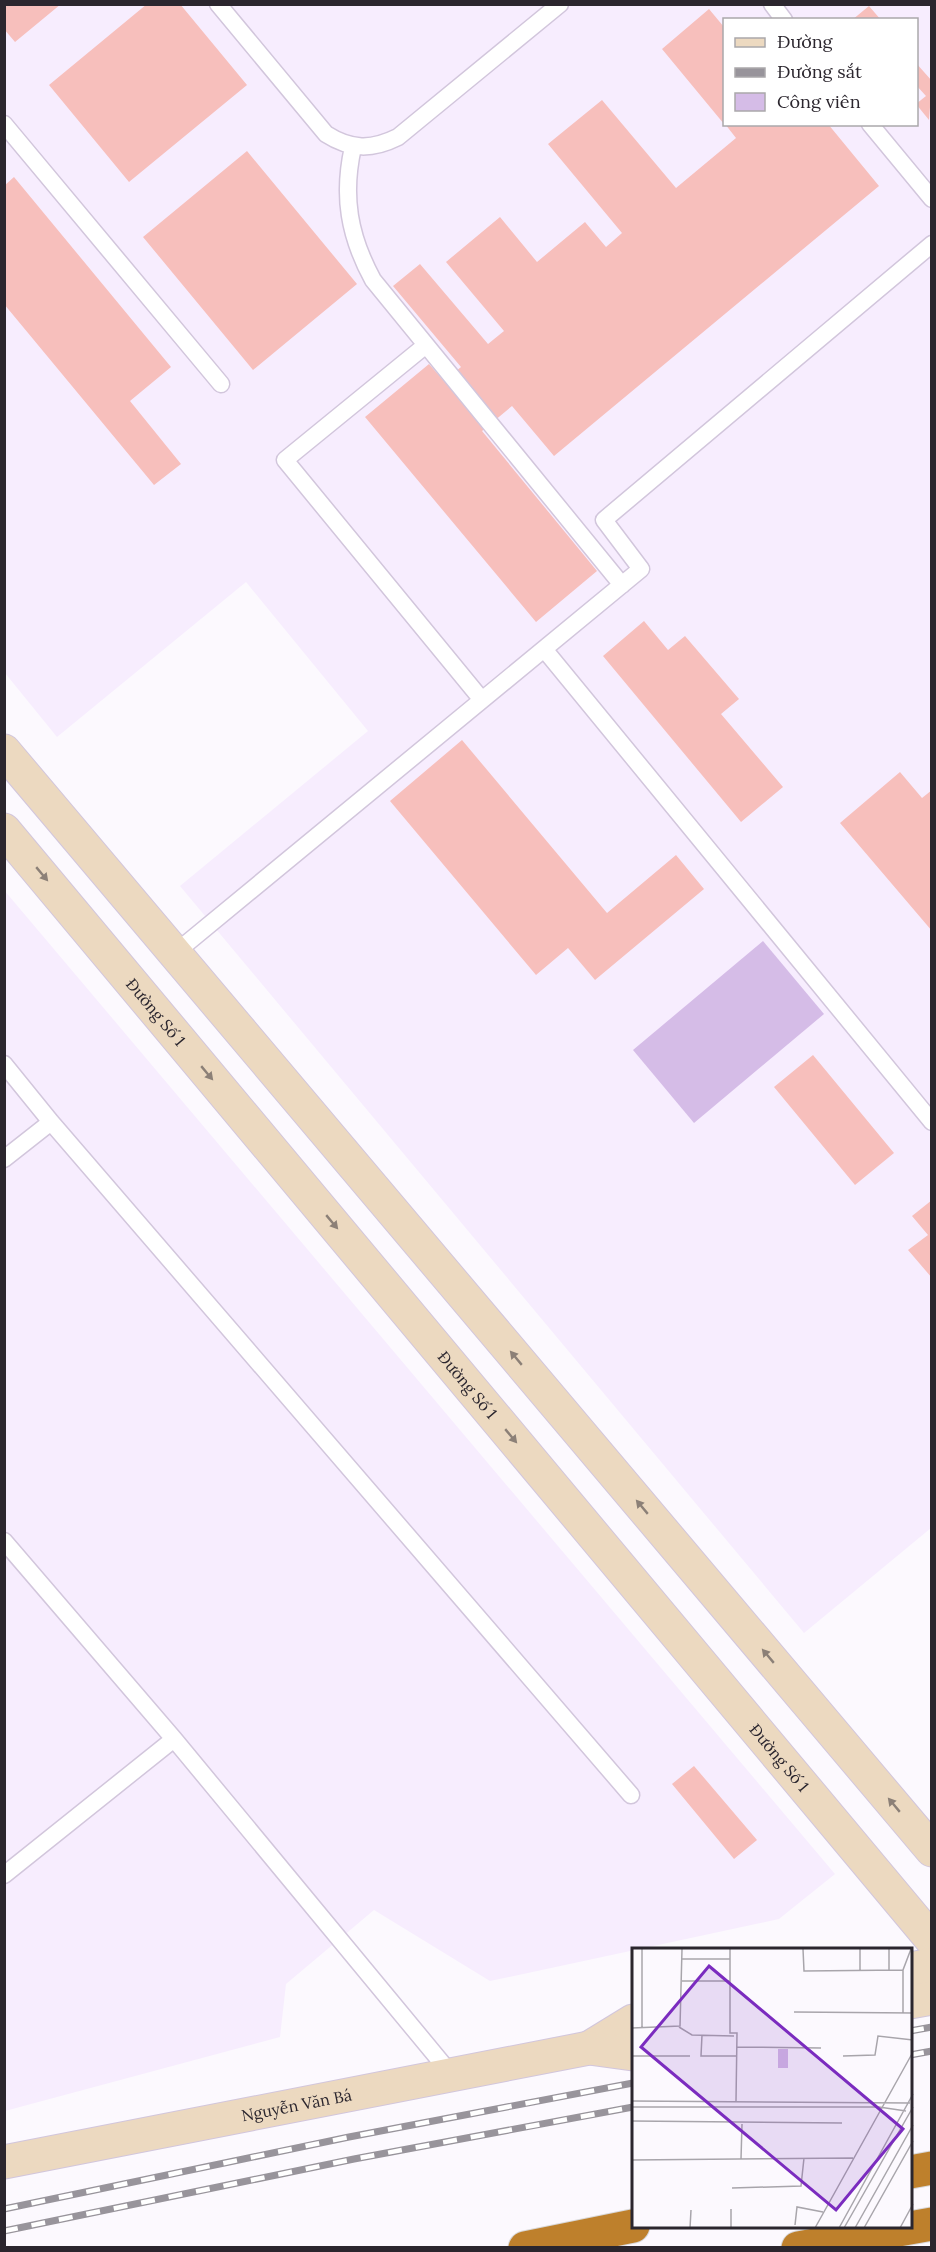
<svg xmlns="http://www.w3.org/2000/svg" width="936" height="2252" font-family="Lora,serif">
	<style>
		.built { fill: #f7edfe; fill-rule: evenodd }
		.green { fill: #d5bce7 }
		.building { fill: #f7bfbc }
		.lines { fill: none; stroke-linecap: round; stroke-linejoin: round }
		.lane-casing { stroke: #d2c6dc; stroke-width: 19 }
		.secondary-casing { stroke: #d2c6dc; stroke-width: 35 }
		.highway-casing { stroke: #d9d8d9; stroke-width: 35 }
		.lane { stroke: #fff; stroke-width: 16 }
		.secondary { stroke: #ecd9c0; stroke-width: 33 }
		.highway { stroke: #be802c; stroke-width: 33 }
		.rail-casing { stroke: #98949b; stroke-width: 7 }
		.rail { stroke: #fff; stroke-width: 4.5; stroke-dasharray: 14; stroke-linecap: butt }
		.oneway { fill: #8c8077 }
		.labels { text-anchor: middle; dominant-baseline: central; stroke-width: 6; stroke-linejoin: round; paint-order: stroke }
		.street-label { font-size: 16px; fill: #2b262e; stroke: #fff }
		.inset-road { fill: none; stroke: #a8a5ab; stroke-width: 1.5 }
		.view { fill: #7b2cbf; fill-opacity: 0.15; stroke: #7b2cbf; stroke-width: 3 }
		.inset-edge { fill: none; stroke: #2b262e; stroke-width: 3 }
	</style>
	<rect width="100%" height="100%" fill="#fcf9fe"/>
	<path class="built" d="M4 5H931V1528L804 1633 180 886 368 731 246 582 57 737 5 673ZM724 20H916V124H724Z
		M4 890 835 1874 779 1919 490 1981 374 1910 286 1984 280 2037 5 2111Z"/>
	<path class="green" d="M763 941 824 1014 694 1123 633 1050Z"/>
	<path class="building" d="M4 4H61L15 42 4 29Z
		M147 4H180L247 85 129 182 49 85Z
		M869 6 881 20H852Z
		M709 9 724 27V124L662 49Z
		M916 63 932 81 929 120 916 104 926 96 916 85Z
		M602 100 676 188 736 138 725 124H828L879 186 554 456 512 406 482 431 597 571 536 622 365 417 429 364 444 381 461 367 393 286 420 264 488 344 504 331 446 262 500 217 537 262 585 222 606 247 622 233 548 144Z
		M247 151 357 284 253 370 143 237Z
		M14 177 171 367 130 401 181 464 154 485 4 304V186Z
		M644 621 668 650 685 636 739 699 721 714 783 787 741 822 603 656Z
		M462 740 607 913 676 855 704 889 595 980 568 948 536 975 390 801Z
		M900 772 922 798 932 790V931L840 823Z
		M813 1055 894 1153 855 1185 774 1087Z
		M932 1200V1278L908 1250 928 1235 912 1216Z
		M694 1766 757 1840 734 1859 672 1784Z"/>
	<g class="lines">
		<defs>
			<path id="lane" d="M218 4 326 134C351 150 372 150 398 137L560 4
				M772 4 784 20
				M4 124 221 384
				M870 124 932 199
				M353 147C342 196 349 236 373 280L622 585
				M426 345 285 460 482 700
				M544 649 932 1122
				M175 953 641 569 604 520 932 244
				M4 1064 51 1122 631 1795
				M4 1159 51 1122
				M4 1541 174 1739 451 2074
				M4 1875 174 1739"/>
			<g id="secondary">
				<path d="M4 751 932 1850"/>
				<path id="s1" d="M4 830 932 1940"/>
				<path d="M910 1969 932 1965"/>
				<path d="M910 2002 932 1998"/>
				<path d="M589 2048 633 2021"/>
				<path id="s2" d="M4 2162 589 2048 633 2054"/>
			</g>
			<path id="highway" d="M910 2172 932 2168
				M525 2248 633 2226
				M798 2248 932 2224"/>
		</defs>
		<use href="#lane" class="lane-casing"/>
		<use href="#secondary" class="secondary-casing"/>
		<use href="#highway" class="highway-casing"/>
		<use href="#lane" class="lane"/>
		<use href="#secondary" class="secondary"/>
		<use href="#highway" class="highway"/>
		<defs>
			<path id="rail" d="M910 2031 932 2027
				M910 2055 932 2051
				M4 2209 349 2137 633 2083
				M4 2231 354 2159 633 2107"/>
		</defs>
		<use href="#rail" class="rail-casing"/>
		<use href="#rail" class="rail"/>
	</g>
	<defs><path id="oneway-solid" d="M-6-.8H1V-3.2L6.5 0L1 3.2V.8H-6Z" transform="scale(1.5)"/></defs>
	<g class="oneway">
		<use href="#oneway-solid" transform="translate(42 874) rotate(50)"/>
		<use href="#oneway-solid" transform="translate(207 1073) rotate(50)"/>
		<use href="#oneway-solid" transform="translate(332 1222) rotate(50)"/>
		<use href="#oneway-solid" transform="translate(516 1358) rotate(-130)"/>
		<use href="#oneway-solid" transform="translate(511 1436) rotate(50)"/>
		<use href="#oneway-solid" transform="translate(642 1507) rotate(-130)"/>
		<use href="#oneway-solid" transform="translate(768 1656) rotate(-130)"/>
		<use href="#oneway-solid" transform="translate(894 1805) rotate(-130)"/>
	</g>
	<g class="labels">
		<g class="street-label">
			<text stroke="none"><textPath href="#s1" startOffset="237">Đường Số 1</textPath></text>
			<text stroke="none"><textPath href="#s1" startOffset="723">Đường Số 1</textPath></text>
			<text stroke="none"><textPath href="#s1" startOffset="1209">Đường Số 1</textPath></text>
			<text stroke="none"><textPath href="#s2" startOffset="298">Nguyễn Văn Bá</textPath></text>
		</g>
	</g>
	<g transform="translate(632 1948)">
		<rect width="280" height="280" fill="#fcf9fe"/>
		<path d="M146 101H156V120H146Z" fill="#d5bce7"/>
		<path class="inset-road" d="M10 1V80M98 1V85H105L104 153M171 1 172 23 271 22M228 1V22M50 11H98M257 22V1M50 33H98M162 64 281 65M271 65V22L279 1M47 79 60 87 102 88M0 80 48 78 50 1M70 87 69 108H104M105 99 189 100M0 108H58M211 108 243 107 246 88 281 92M0 153 278 155M0 159H247L274 163M0 173 210 175M109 211 110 176M0 212 221 210M100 240 169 238 172 210M99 261V280M163 277 165 259 191 264M58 280 59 262M183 280 281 104M207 280 281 146M212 280 281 159M223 280 281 177M232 280 281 193M268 280 281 256"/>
		<path class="view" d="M77 18 271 181 204 262 9 99Z"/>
		<rect width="280" height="280" class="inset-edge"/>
	</g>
	<rect width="936" height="2252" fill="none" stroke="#2b262e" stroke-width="12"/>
	<rect x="723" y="18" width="195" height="108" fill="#ffffff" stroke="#aaa8ab" stroke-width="1.5"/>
	<rect x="735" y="38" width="30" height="9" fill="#ecd9c0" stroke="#aaa8ab" stroke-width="1.5"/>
	<text x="777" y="48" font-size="18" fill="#2b262e">Đường</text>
	<rect x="735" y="68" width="30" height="9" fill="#98949b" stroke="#aaa8ab" stroke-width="1.5"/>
	<text x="777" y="78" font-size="18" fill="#2b262e">Đường sắt</text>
	<rect x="735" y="93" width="30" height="18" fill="#d5bce7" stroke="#aaa8ab" stroke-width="1.5"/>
	<text x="777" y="108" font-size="18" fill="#2b262e">Công viên</text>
</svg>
